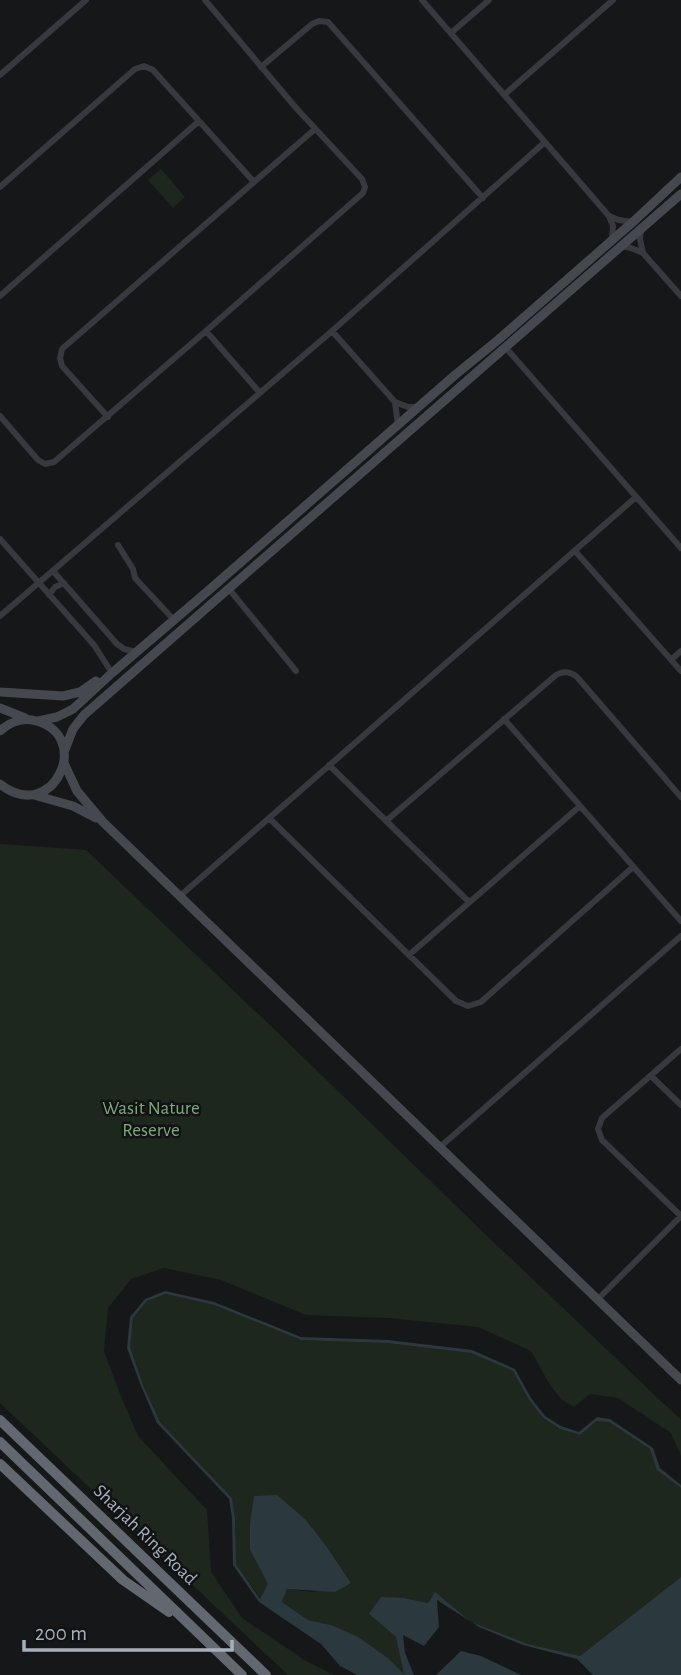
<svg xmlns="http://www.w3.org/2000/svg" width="681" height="1675" font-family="'Alegreya Sans',sans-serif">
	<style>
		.green { fill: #1e271e }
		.water { fill: #2b383e }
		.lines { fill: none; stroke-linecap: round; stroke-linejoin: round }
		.street { stroke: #37393e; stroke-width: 6 }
		.secondary { stroke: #45484e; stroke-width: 9 }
		.highway { stroke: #636870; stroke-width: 10 }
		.labels { text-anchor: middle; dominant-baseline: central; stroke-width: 5; stroke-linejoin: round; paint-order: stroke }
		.park-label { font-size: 19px; fill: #80a77c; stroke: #111214 }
		.street-label { font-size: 19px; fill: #a7b0ba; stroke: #111214 }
	</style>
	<rect width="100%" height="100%" fill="#161719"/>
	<path class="green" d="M161 169 185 197 173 208 148 180Z
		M0 844 86 850 275 1030 484 1233 681 1420V1456L671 1433 618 1398 590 1394 574 1407 561 1399 550 1385 531 1351 478 1327 389 1318 306 1315 221 1280 164 1268 131 1279 108 1308 104 1351 120 1394 138 1436 207 1510 211 1572 242 1618 306 1661 334 1675H288L0 1403Z
		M166 1294 214 1305 301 1340 387 1343 471 1353 513 1371 529 1400 543 1418 559 1429 580 1435 598 1421 609 1422 650 1449 658 1470 681 1488V1577L580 1656 528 1644 471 1622 435 1593 428 1603 404 1598 369 1614 396 1637 405 1675 388 1658 331 1625 308 1620 282 1602 287 1589 313 1592 351 1583 327 1547 306 1520 250 1550 268 1584 261 1599 236 1564 235 1518 232 1498 160 1422 143 1385 130 1347 133 1318 147 1301Z"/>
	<path class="water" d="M165 1291 214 1302 301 1337 388 1340 472 1350 515 1369 531 1398 545 1416 561 1426 579 1432 597 1417 610 1419 653 1448 660 1468 681 1485V1488L657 1470 650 1449 609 1422 597 1421 580 1435 560 1429 543 1418 529 1400 513 1371 471 1353 387 1343 301 1340 214 1305 166 1294 147 1301 133 1318 130 1347 143 1385 160 1422 232 1498 235 1518 236 1564 260 1599 268 1584 250 1550V1524L254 1496 277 1495 306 1520 327 1547 351 1583 335 1592 287 1589 282 1602 308 1620 331 1625 358 1637 388 1658 404 1674 396 1637 369 1614 381 1597 404 1598 428 1603 435 1592 471 1622 528 1644 580 1656 681 1577V1675H593L577 1659 523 1645 479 1627 437 1600 439 1627 424 1646 403 1635 405 1653 414 1675H357L340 1666 321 1644 259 1602 233 1565 232 1518 229 1499 157 1423 141 1386 127 1348 130 1317 145 1299Z
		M461 1651 481 1656 521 1675H436Z"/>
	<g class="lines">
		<path class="street" d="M422 0 609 216 613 226 612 239
			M451 33 489 0
			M261 67 312 24 319 21 328 22 483 198
			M0 75 86 0
			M504 95 613 0
			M0 187 135 69 144 66 153 70 254 182
			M609 216 619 220 632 222
			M641 230 640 239 643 253
			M622 246 631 248 643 253 681 296
			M0 296 199 121
			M206 331 260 393
			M332 331 395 402 408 407H418
			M506 348 681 548
			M395 402 398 425
			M0 416 38 460 45 464 54 462 206 331 363 193 365 187 362 179 297 109 205 0
			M108 417 62 366 60 358 62 349 315 129
			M0 539 94 645 112 673
			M118 545 133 569 135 578 174 620
			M575 551 681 671
			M53 571 117 644 124 649 136 652
			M229 589 296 671
			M49 595 55 587 64 583
			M0 616 332 331 545 142
			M671 660 681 651
			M504 719 681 921
			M329 765 469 902
			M269 818 456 1001 468 1006 481 1002 633 867
			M386 821 556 675C563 671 570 671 577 677L681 797
			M180 896 636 497
			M409 955 580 806
			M681 1049 602 1118 598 1129 602 1140 681 1216
			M651 1076 681 1105
			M440 1147 681 936
			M598 1299 681 1216"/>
		<path class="secondary" d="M0 692 63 696 80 692 96 681
			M0 708 25 718
			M38 721 57 717 73 709 112 673 209 590 455 375 498 340 634 221 681 177
			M0 731C10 722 23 717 36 721 94 736 53 826 0 784
			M64 752 73 729 84 715 681 194
			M64 763 77 791 103 822 681 1380
			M34 795 73 806 96 818"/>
		<path class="highway" d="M0 1420 266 1675
			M0 1442 242 1675
			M0 1464 123 1580 169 1612"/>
	</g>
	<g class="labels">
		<g class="park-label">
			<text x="151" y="1108">Wasit Nature<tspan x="151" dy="22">Reserve</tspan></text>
		</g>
		<g class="street-label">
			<text transform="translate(145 1535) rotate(44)">Sharjah Ring Road</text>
		</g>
	</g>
	<path d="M24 1640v10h208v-10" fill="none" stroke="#a7b0ba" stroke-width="3.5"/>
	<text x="35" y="1640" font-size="21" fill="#a7b0ba" stroke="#111214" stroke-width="5" paint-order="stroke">200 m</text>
</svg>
